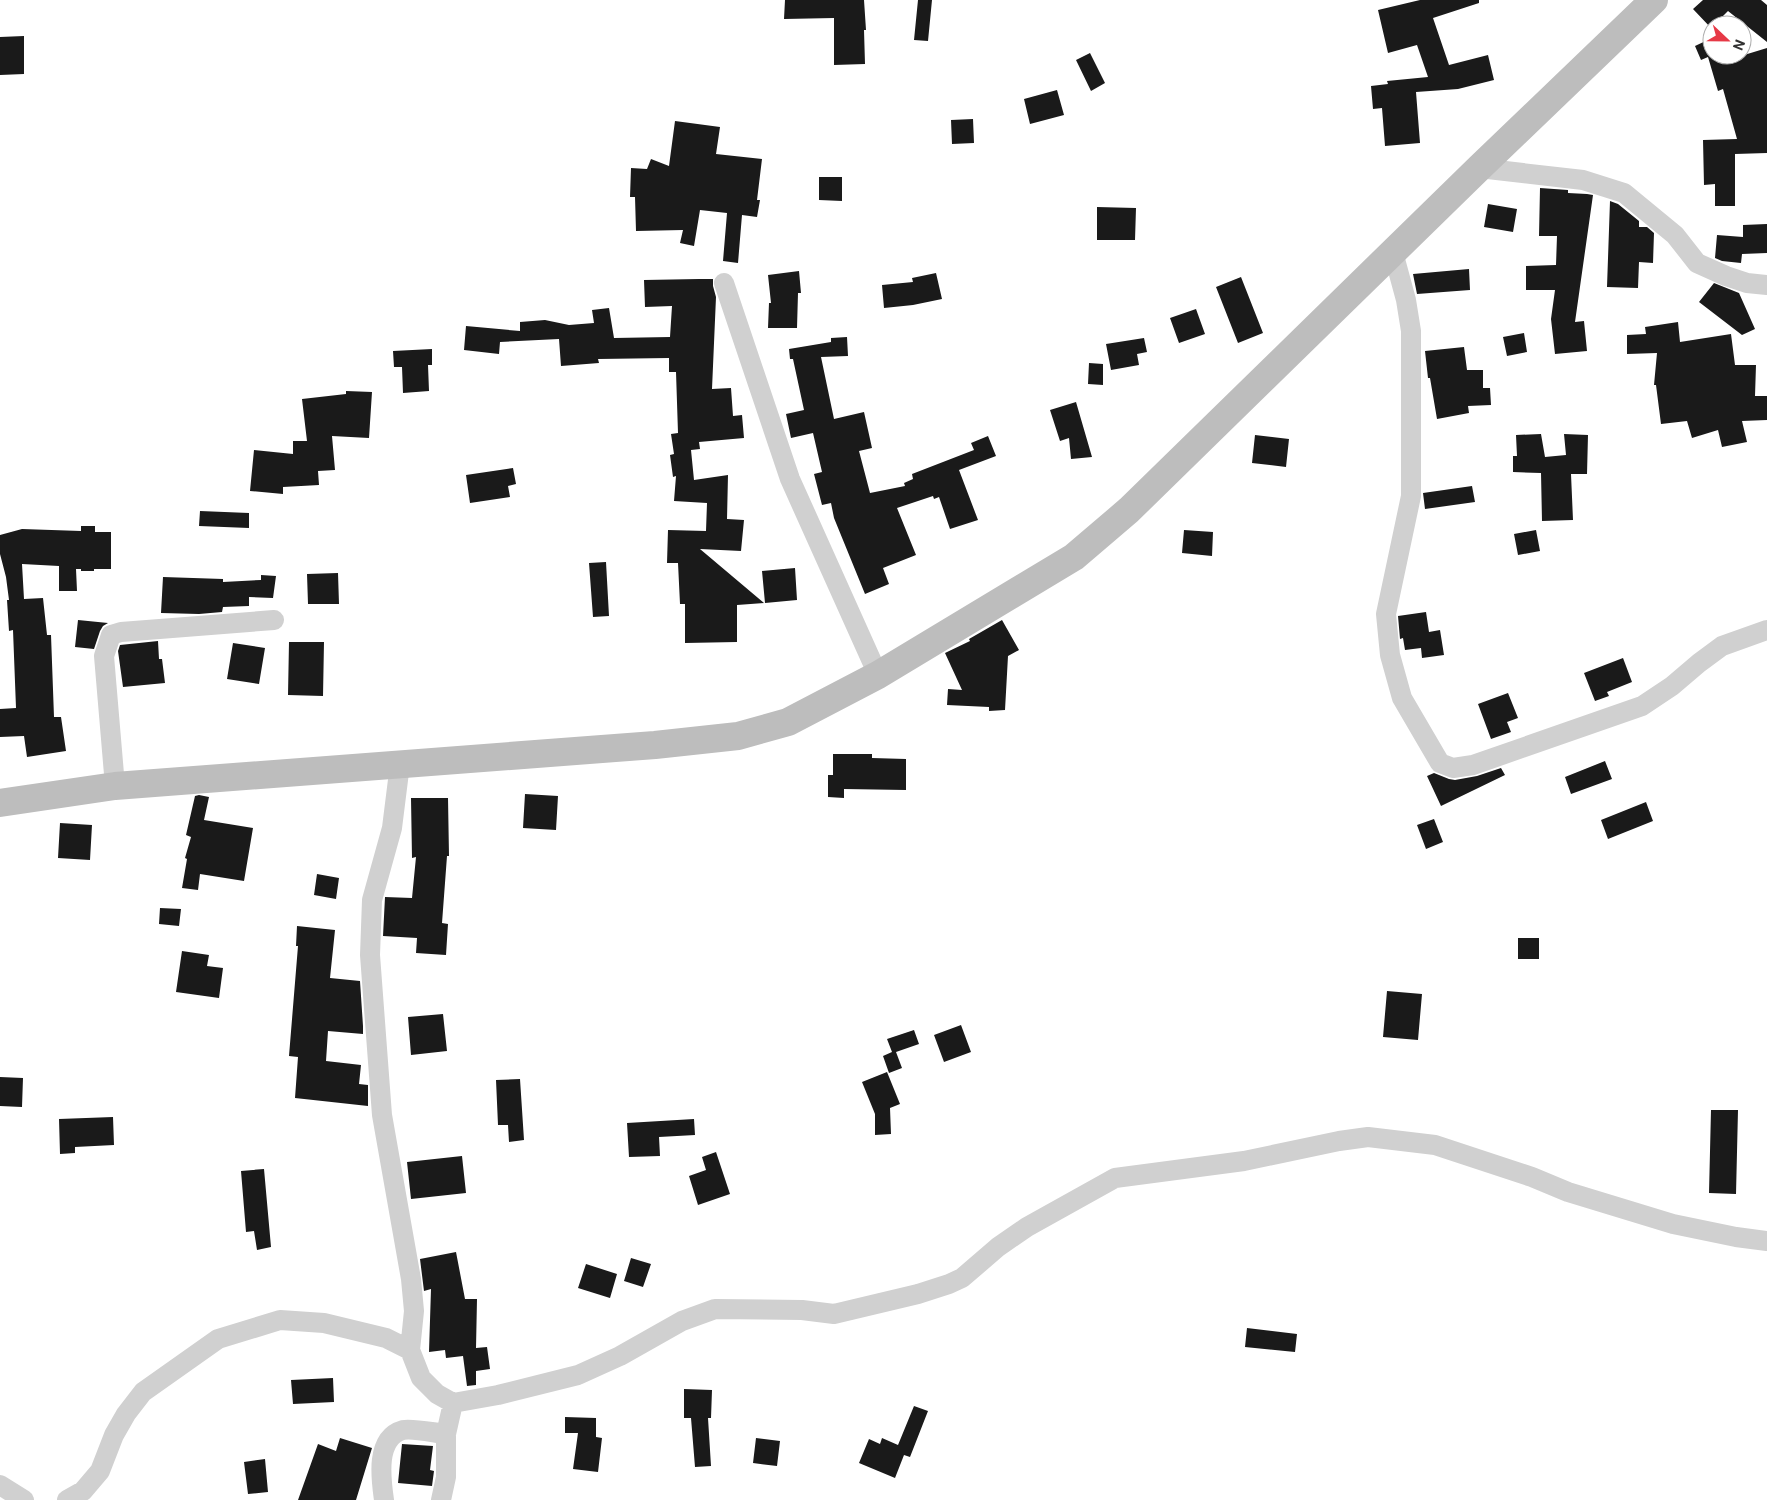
<svg xmlns="http://www.w3.org/2000/svg" width="1767" height="1500" font-family="Roboto,sans-serif">
	<style>
		.building { fill: #1a1a1a }
		.lines { fill: none; stroke-linecap: round; stroke-linejoin: round }
		.street { stroke: #d0d0d0; stroke-width: 20 }
		.secondary { stroke: #bdbdbd; stroke-width: 28 }
	</style>
	<rect width="100%" height="100%" fill="#fff"/>
	<path class="building" d="M785 0H864L866 30H864L865 64 834 65V18L784 19Z
		M918 0H932L928 41 914 40Z
		M1420 0H1479V3L1433 18 1449 65 1488 55 1494 80 1458 89 1416 92 1420 143 1385 146 1382 108 1373 109 1371 86 1388 84 1387 81 1428 77 1417 45 1388 53 1378 10Z
		M1703 0H1761L1767 5V42L1728 11 1711 28 1693 9Z
		M24 36V74L0 75V37Z
		M1712 38V55H1730L1731 59 1767 48V153L1735 154V206H1715V184L1704 185 1703 140 1737 139 1723 89 1718 91 1708 57 1701 60 1695 46Z
		M1090 53 1105 83 1091 91 1076 60Z
		M1057 90 1064 115 1030 124 1024 99Z
		M973 119 974 143 952 144 951 120Z
		M675 121 720 127 716 154 762 159 757 200H760L757 217 742 215 738 263 723 261 727 213 700 210 694 246 680 243 683 230 636 231 635 197H630L631 168 647 169 651 159 669 166Z
		M819 177H842V201L819 200Z
		M1540 188 1568 190V193L1587 194 1593 195 1575 322 1584 321 1587 351 1555 354 1551 319 1555 290H1526V266L1556 265 1557 236H1539Z
		M1610 201 1618 204 1639 221V227H1647L1654 233 1653 263 1639 262 1638 288 1607 287Z
		M1488 204 1517 209 1513 232 1484 227Z
		M1097 207 1136 208 1135 240H1097Z
		M1767 224V253L1742 254 1741 263 1722 261 1715 258 1717 235 1743 237V225Z
		M1469 269 1470 290 1417 294 1413 274Z
		M799 271 801 293H798L797 328H768L769 303H771L768 275Z
		M936 273 942 299 913 305 884 308 882 285 913 282 912 278Z
		M1241 277 1263 333 1238 343 1216 287Z
		M699 279H713V286L716 297 712 389 731 388 733 416 742 415 744 438 699 442 700 449 691 450 694 480 728 475 727 519 744 520 741 551 700 549 764 603 737 605V642L685 643V604H680L678 563H667L668 530 706 531 707 503 674 501 676 476 673 477 670 455 674 454 671 434 678 433 676 372H669V358L598 359 599 363 561 366 559 339 500 342 499 354 464 350 466 326 520 331V322L545 320 569 325 594 323 592 310 609 308 614 338 670 337 672 306 645 307 644 280Z
		M1714 283 1739 293 1755 329 1742 335 1699 302Z
		M1196 309 1205 334 1179 343 1170 318Z
		M1678 322 1680 342 1731 334 1735 365H1756L1755 396H1767V420L1742 421 1747 442 1722 447 1718 430 1692 438 1687 421 1661 424 1656 385H1654L1657 353 1627 354V335L1646 334 1645 327Z
		M1524 333 1527 352 1507 356 1503 337Z
		M847 337 848 356 821 357 834 419 864 412 872 448 859 451 870 493 905 486 904 483 913 479 912 474 974 450 971 443 988 436 996 456 959 470 978 520 950 529 939 497 934 499 933 496 897 508 916 555 883 568 889 584 865 594 834 518 831 503 822 505 814 474 822 472 813 433 791 438 786 414 804 410 793 359H790L789 349 831 342V338Z
		M1144 338 1147 352 1137 354 1139 365 1111 370 1106 344Z
		M1464 347 1467 370H1483V388H1490L1491 405 1468 406 1469 413 1437 419 1430 378H1428L1425 351Z
		M432 349V365H428L429 391 403 393 402 367H394L393 351Z
		M1089 363 1103 364V385L1088 384Z
		M346 391 372 392 369 438 332 436 335 470 318 471 319 485 283 487V494L250 491 254 450 293 454V441H307L302 399 346 394Z
		M1076 402 1092 457 1071 459 1069 438 1060 441 1050 410Z
		M1541 434 1545 457 1566 455 1564 434 1588 435 1587 474H1571L1573 520 1542 521 1541 473 1513 472V456H1517L1516 435Z
		M1255 435 1289 439 1286 467 1252 463Z
		M513 468 516 484 508 486 510 497 470 503 466 475Z
		M1472 486 1475 502 1425 509 1423 493Z
		M200 511 249 513V528L199 526Z
		M81 526H95V532H111V569H94V571H81V569H76L77 591H59V566L22 564 24 599 43 598 47 635H51L54 717H61L66 751 27 757 24 736 0 737V709L16 708 13 630 9 631 7 600H9L6 577 0 554V535L22 529 81 531Z
		M1184 530 1213 532 1212 556 1182 553Z
		M1536 530 1540 551 1518 555 1514 534Z
		M606 562 609 616 593 617 589 563Z
		M795 568 797 600 765 603 762 571Z
		M338 573 339 604H308L307 574Z
		M261 575 276 576 273 598 249 597V606L223 607 222 612 199 614 161 613 163 577 223 579V582L261 580Z
		M1426 612 1429 632 1440 630 1444 655 1422 658 1421 648 1405 650 1403 638 1400 639 1398 616Z
		M78 620 108 623 103 626 100 631 94 649 75 647Z
		M1002 620 1019 650 1008 656 1005 710 989 711V707L947 705 948 689 962 690 945 653 970 641 969 639Z
		M158 641 159 659H162L165 683 123 687 118 651 120 645Z
		M289 642H324L323 696 288 695Z
		M233 643 265 648 259 684 227 679Z
		M1623 658 1632 682 1607 692 1609 696 1595 701 1584 673Z
		M1508 693 1518 718 1507 722 1511 732 1491 739 1478 704Z
		M833 754H872V758L906 759V790L844 789V798L828 797V775H833Z
		M1605 761 1612 779 1571 794 1565 777Z
		M1501 768 1505 775 1441 806 1427 776 1434 773 1449 779 1455 780 1477 776Z
		M525 794 558 796 556 830 523 828Z
		M199 795 209 797 204 820 253 828 244 881 200 874 198 890 182 888 187 859 185 858 191 837 186 835 195 796Z
		M411 798H448L449 856H447L442 923 448 924 446 955 416 953 417 938 383 936 385 897 412 898 416 857 412 858Z
		M1646 802 1653 821 1608 839 1601 820Z
		M1434 819 1443 842 1426 849 1417 825Z
		M60 823 92 825 90 860 58 858Z
		M317 874 339 878 336 899 314 895Z
		M160 908 181 909 179 926 159 924Z
		M297 926 335 930 330 978 360 981 363 1026V1034L328 1031 326 1061 361 1065 359 1084 368 1085V1106L295 1098 298 1057 289 1056 298 946H296Z
		M1518 938H1539V959H1518Z
		M182 951 209 955 207 966 223 968 219 998 176 992Z
		M1387 991 1422 994 1418 1040 1383 1037Z
		M443 1014 447 1051 411 1055 408 1017Z
		M961 1025 971 1052 944 1062 934 1035Z
		M914 1030 919 1044 896 1052 902 1068 889 1073 883 1056 892 1052 887 1039Z
		M887 1072 900 1104 890 1108 891 1134 875 1135V1114L862 1082Z
		M0 1077 23 1078 22 1107 0 1106Z
		M520 1079 524 1140 509 1142 508 1125H498L496 1080Z
		M1711 1110H1738L1736 1194 1709 1193Z
		M113 1117 114 1145 75 1147V1153L60 1154 59 1119Z
		M694 1119 695 1135 659 1137 660 1156 629 1157 627 1123Z
		M716 1152 730 1194 698 1205 689 1176 706 1170 702 1157Z
		M462 1156 466 1193 411 1199 407 1162Z
		M264 1169 271 1247 257 1250 254 1231 246 1232 241 1171Z
		M456 1252 465 1299H477L476 1348 487 1347 490 1369 476 1371V1385L467 1386 463 1356 446 1358 445 1350 429 1352 431 1289 424 1291 420 1259Z
		M631 1258 651 1264 643 1287 624 1281Z
		M586 1264 617 1274 610 1298 578 1288Z
		M1247 1328 1297 1334 1295 1352 1245 1347Z
		M333 1378 334 1402 293 1404 291 1380Z
		M684 1389 712 1390 711 1418H708L711 1466 695 1467 691 1418H684Z
		M914 1406 928 1411 910 1457 904 1455 895 1478 859 1463 869 1439 880 1444 882 1438 898 1445Z
		M565 1417 596 1418V1437L602 1438 598 1472 573 1469 578 1433H565Z
		M340 1438 372 1448 356 1500H298L318 1444 336 1451Z
		M756 1438 780 1441 777 1466 753 1463Z
		M402 1444 433 1446 430 1470 434 1471 432 1486 398 1483Z
		M265 1459 268 1492 248 1494 244 1462Z"/>
	<g class="lines">
		<path class="street" d="M1479 168 1583 180 1624 193 1675 235 1697 263 1726 276 1747 283 1767 285
			M1393 252 1406 300 1411 331V496L1386 614 1390 655 1402 698 1440 763 1453 768 1473 765 1642 706 1672 686 1699 663 1722 646 1767 630
			M724 283 790 479 878 675
			M400 764 392 828 372 900 370 955 382 1115 411 1279 414 1311 410 1350
			M115 786 104 656 111 635 121 632 274 620
			M0 1485 24 1500
			M67 1500 83 1491 100 1471 114 1435 126 1414 143 1392 218 1339 280 1320 324 1323 386 1338 410 1350 421 1378 437 1394 453 1403 498 1395 578 1375 620 1356 682 1321 715 1309 802 1310 834 1314 918 1294 949 1284 962 1278 998 1247 1027 1227 1115 1178 1244 1161 1339 1141 1368 1137 1435 1145 1532 1177 1568 1192 1673 1224 1736 1237 1767 1241
			M384 1500C381 1479 375 1438 403 1430 413 1428 435 1433 446 1434L453 1403
			M441 1500 446 1477V1434"/>
		<path class="secondary" d="M0 803 115 786 655 745 738 736 788 722 878 675 1074 557 1129 510 1479 168 1654 0"/>
	</g>
	<g transform="translate(1727 40) rotate(112)"><circle r="24" fill="#ffffff" stroke="#adadad"/>
	<path d="M0-4L9 19L0 12L-9 19Z" fill="#e63946"/>
	<text y="-8" font-size="14" font-weight="bold" text-anchor="middle" fill="#333333">N</text>
	</g>
</svg>
